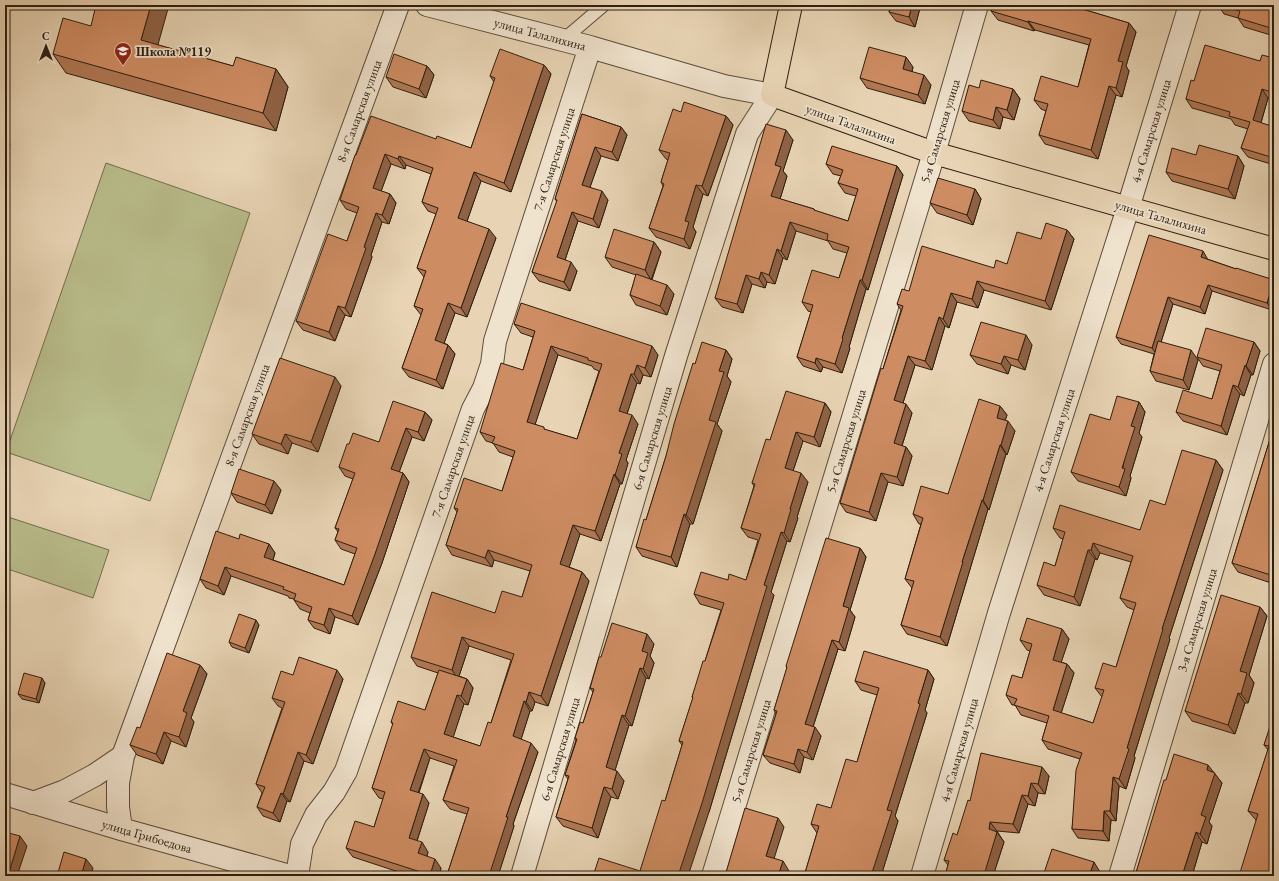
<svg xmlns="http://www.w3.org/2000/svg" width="1279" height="881" font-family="'EB Garamond',serif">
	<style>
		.grass { fill: #b9bc8b; stroke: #736e4e }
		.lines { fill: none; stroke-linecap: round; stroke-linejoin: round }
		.service-casing { stroke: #5c4c3a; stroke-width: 14 }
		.minor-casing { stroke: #5c4c3a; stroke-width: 24 }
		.primary-casing { stroke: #2d1f11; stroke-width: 24 }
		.service { stroke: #f0e3ce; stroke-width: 12 }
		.minor { stroke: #f0e3ce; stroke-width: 22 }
		.primary { stroke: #e8d4b4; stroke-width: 22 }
		.wall { fill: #b17854; stroke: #2d1f11; fill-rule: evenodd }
		.shaded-wall { fill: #906245; stroke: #2d1f11 }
		.building { fill: #ce8c62; stroke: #2d1f11; fill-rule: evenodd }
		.labels { text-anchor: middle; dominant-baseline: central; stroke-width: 3.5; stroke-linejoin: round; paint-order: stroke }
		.street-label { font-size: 13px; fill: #2d1f11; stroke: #f0e3ce }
		.poi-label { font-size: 13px; font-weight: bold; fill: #2d1f11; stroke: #f0e3ce; text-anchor: start }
	</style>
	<rect width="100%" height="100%" fill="#e8d4b4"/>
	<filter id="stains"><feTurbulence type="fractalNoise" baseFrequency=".005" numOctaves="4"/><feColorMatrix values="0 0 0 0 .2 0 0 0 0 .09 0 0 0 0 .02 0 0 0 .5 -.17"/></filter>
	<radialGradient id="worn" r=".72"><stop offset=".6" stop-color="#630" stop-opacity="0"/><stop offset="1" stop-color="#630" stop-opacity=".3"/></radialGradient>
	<path class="grass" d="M106 163 250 213 150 501 6 452Z
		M5 516 109 550 93 598 5 568Z"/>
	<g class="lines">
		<defs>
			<path id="service" d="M563 40 604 5"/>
			<path id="minor" d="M427 5 590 47 724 86 772 95 747 134 676 356 522 876
				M5 794 121 829 290 876
				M33 803 65 791 95 775 123 756
				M121 829 118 807V783L123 756 398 5
				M297 876 302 844 316 815 334 792 346 771 473 409 484 388 492 364 495 341 590 47
				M713 876 934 153 977 5
				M922 876 999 613 1128 208 1190 5
				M1120 876 1274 364"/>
			<path id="primary" d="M791 5 772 95 934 153 1274 249"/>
		</defs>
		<use href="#service" class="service-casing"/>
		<use href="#minor" class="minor-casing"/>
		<use href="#primary" class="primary-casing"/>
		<use href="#service" class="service"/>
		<use href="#minor" class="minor"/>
		<use href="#primary" class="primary"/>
	</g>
	<path class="wall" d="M891 5H928L927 9 920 8 915 27 896 21 889 12Z
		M942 5H954L953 8Z
		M993 5H1085L1082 9 1129 23 1136 32 1126 66 1129 71 1122 97 1116 95 1098 159 1045 144 1039 135 1046 111 1041 109 1034 100 1078 87 1089 45 1035 30 1034 31 998 20 991 11Z
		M1218 5H1274V36L1244 27 1238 18 1224 14Z
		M158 45 233 66 276 69 288 87 276 131 66 73 53 54Z
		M1274 58V99L1268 98 1261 123 1274 127V165L1248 157 1241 148 1248 129 1235 125 1231 119 1192 108 1186 99 1194 81 1260 61Z
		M544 65 551 74 511 192 481 181 467 221 496 238 467 317 455 313 444 343 448 345 455 354 443 389 409 377 402 368 421 315 414 306 424 277 417 268 436 214 428 211 422 202 431 174 406 165 405 169 391 164 381 191 390 194 396 203 389 224 382 222 371 255 372 257 351 317 345 315 335 341 303 330 296 321 347 241 357 213 346 209 340 200 356 155 436 139 471 148 494 82 490 76Z
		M427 66 434 75 426 98 393 87 386 77Z
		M913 67 912 72 931 85 925 104 867 88 860 78Z
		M979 88 1013 89 1020 99 1014 120 1003 117 1000 129 969 121 962 111Z
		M681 112 726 116 733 125 708 196 703 194 693 227 696 232 690 249 656 237 649 228 663 186 661 182 668 160 666 159 659 150Z
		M582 114 621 127 627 135 618 161 601 156 590 187 608 200 599 228 578 221 565 260 577 271 570 291 539 281 532 272 557 202 555 199Z
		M793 140 783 171 787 176 780 199 814 209 816 211 848 221 856 196 845 193 838 183 841 176 833 174 826 164 897 166 903 175 868 290 866 289 849 347 850 348 842 373 823 367 821 372 803 366 797 357 811 312 808 311 802 302 839 278 847 253 833 249 828 241 796 231 787 260 783 258 775 284 767 282 765 288 752 284 743 313 722 307 715 298Z
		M1196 155 1238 156 1244 166 1235 199 1172 181 1166 172Z
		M975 189 981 199 973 225 937 213 930 203Z
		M1067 230 1074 239 1051 310 984 290 978 308 957 302 949 328 945 326 932 370 915 365 903 403 912 413 902 446 906 447 912 456 903 486 888 482 876 521 846 512 840 503 883 369 901 310 897 304 909 291 994 268 1007 264 1041 239Z
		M654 242 661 252 652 280 674 294 667 315 636 305 630 295 636 275 612 267 605 257Z
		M1207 258V259L1236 269 1274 280V302L1272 310 1212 291 1205 314 1173 304 1161 342 1198 360 1189 390 1156 381 1150 371 1154 354 1121 344 1116 337Z
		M514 324 658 355 651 377 643 375 640 384 637 383 627 414 638 424 626 460 628 463 622 484H620L601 541 580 534 569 567 582 572 589 581 548 706 535 702 532 711H530L521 739 538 752 513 824 514 826 498 876H448L447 875 467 814 450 809 443 800 454 766 430 758 419 793 429 803 417 841 428 852 427 856 441 868 439 876H411L353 857 346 848 374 827 383 799 379 798 372 788 393 725 391 722 425 710 438 673 417 666 411 657 495 613 522 597 530 571 494 560 492 567 452 555 446 545 457 512 454 508 502 491 513 457 499 452 493 443 486 441 480 432 523 370 533 337 521 333ZM558 355 592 366 594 369 599 371 577 439 546 430 535 424ZM469 646 511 660 491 723 480 746 453 737 464 704 468 705 473 688 467 679 459 676Z
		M1254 342 1260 351 1253 375H1251L1244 396 1240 394 1227 435 1183 421 1176 412 1212 399 1220 371 1203 366 1197 357Z
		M1032 345 1025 370 1011 365 1008 374 977 364 970 355Z
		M726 350 732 359 727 376 731 382 717 424 722 431 693 524H690L677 567 642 556 636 547 646 520 695 364Z
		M341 386 318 452 292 443 288 454 259 444 252 434Z
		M1139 402 1145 412 1139 433 1142 437 1130 476 1131 478 1126 496 1078 481 1071 472 1110 420Z
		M825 403 831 412 820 447 803 441 793 471 808 482 797 517 798 518 790 542 787 541 771 592 774 595 709 812 640 871 665 801 682 745 679 741 693 698 692 697 705 661 721 610 700 604 694 594 728 580H746L758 540 748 537 741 528 754 486 752 483 770 440Z
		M1000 406 1007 415 1005 420 1015 431 1007 455 1006 454 989 510 988 509 947 646 907 634 901 625 912 588 905 579 921 524H919L913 514 948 494Z
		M425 412 432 420 424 441 412 437 399 472 403 473 409 482 382 563 358 625 335 617 330 634 314 628 308 620 310 613 300 609 294 600V599L289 598 288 596 231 576 224 595 206 588 200 579 239 539 269 544 275 553 273 560 344 585 355 554 341 549 335 540 338 532 335 528 353 479 345 476 339 467 349 444 379 442Z
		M1274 426V584L1238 572 1232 563Z
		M1216 460 1223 470 1169 638 1170 639 1134 756 1135 758 1126 789 1119 786 1116 821 1111 820 1109 841 1078 838 1072 829 1080 759 1048 749 1042 740 1047 723 1021 715 1015 705H1012L1006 695 1022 678 1030 651 1027 650 1020 640 1062 629 1069 639 1061 662 1067 664 1074 673 1061 713 1093 723 1102 697 1095 688 1116 667 1134 610 1127 607 1120 598 1131 562 1100 553 1097 560 1095 559 1080 606 1044 595 1037 585 1055 566 1063 539 1060 538 1053 528 1140 530 1165 505Z
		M281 490 272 514 237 502 231 493Z
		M860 548 866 557 850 610 855 617 845 651 838 649 813 727 821 736 813 760 804 757 800 773 770 763 763 755 776 714 774 710 787 668 786 666Z
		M1260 607 1267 616 1249 675 1254 683 1248 703H1245L1235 734 1192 721 1185 711Z
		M259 625 249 653 232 647 229 642Z
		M654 644 650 656 654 663 649 679 646 678 632 726 629 725 615 770 624 781 618 799 611 797 598 838 563 826 556 817 568 779 565 775 576 740 575 738 583 723 593 692 590 688 601 657Z
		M200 665 207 674 191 718 194 722 186 747 171 741 163 764 137 755 130 745 140 728Z
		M928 670 934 679 925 710 927 713 895 816 898 821 881 876H807L805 873 817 833 811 824 831 808 857 762 877 695 861 690 855 681Z
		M293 675 343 679 313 764 304 761 290 802 287 801 280 822 263 816 257 807 262 793 256 784 282 708 278 706 272 698Z
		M45 683 39 703 22 699 18 694Z
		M1274 717V876L1256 820 1248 811 1268 750 1264 745Z
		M1214 773 1222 783 1209 822 1212 826 1207 844 1202 842 1192 876H1135L1166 780Z
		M1049 776 1045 794 1038 793 1035 806 1028 804 1019 833 997 831 1004 842 993 876H945L948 865 944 860 957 835 970 801Z"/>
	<path class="shaded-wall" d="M151 5H169L154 59 141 40Z
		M912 5H919L920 8 915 27 909 17Z
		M924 5H928L927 9Z
		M951 5H954L953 8Z
		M1073 5H1085L1078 15 1072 6Z
		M1028 21 1035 30 1034 31 1028 22Z
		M1129 23 1136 32 1126 66 1129 71 1122 97 1116 88 1118 61Z
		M906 57 913 67 910 79 903 69Z
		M544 65 551 74 511 192 504 183Z
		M427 66 434 75 426 98 419 89Z
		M276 69 288 87 276 131 263 113Z
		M924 75 931 85 925 104 918 95Z
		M1109 86 1116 95 1098 159 1091 150Z
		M1013 89 1020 99 1014 120 1007 110Z
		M1262 89 1268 98 1259 129 1253 120Z
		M996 107 1003 117 1000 129 993 120Z
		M726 116 733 125 708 196 702 186Z
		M621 127 627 135 618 161 612 152Z
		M786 130 793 140 783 171 787 176 778 206 771 196 775 165Z
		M6 138 10 144 5 160V142Z
		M595 147 601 156 588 193 582 185Z
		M385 154 391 164 379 197 373 188Z
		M399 156 406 165 405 169 398 159Z
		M1238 156 1244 166 1235 199 1228 189Z
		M897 166 903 175 868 290 862 280Z
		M474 172 481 181 465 227 458 218Z
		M696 185 703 194 693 227 696 232 690 249 684 239 685 221Z
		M975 189 981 199 973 225 967 215Z
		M602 191 608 200 599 228 593 219Z
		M390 194 396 203 389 224 382 215Z
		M572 212 578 221 563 266 557 257Z
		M376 213 382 222 371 255 372 257 351 317 345 308 364 247Z
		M790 222 796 231 787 260 781 251Z
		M489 229 496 238 467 317 461 308Z
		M1067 230 1074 239 1051 310 1045 301Z
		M654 242 661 252 651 280 645 270Z
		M777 249 783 258 775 284 769 275Z
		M1203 251 1207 258 1205 264 1201 257Z
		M571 262 577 271 570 291 564 282Z
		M761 272 767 282 765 288 759 279Z
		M746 275 752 284 743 313 737 304Z
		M860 280 866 289 849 347 850 348 842 373 835 364 842 338Z
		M977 281 984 290 978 308 972 299Z
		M1274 281V302L1272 310 1267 303Z
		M667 285 674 294 667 315 660 306Z
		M1208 285 1212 291 1205 314 1200 307Z
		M951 293 957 302 949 328 943 319Z
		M1168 297 1173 304 1157 355 1152 348Z
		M448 303 455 313 442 349 435 340Z
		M338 306 345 315 335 341 329 332Z
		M939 317 945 326 932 370 925 361Z
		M1026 335 1032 345 1025 370 1018 360Z
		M1254 342 1260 351 1253 375 1246 366Z
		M448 345 455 354 443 389 436 380Z
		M551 346 558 355 533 431 527 422Z
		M652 346 658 355 651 377 645 368Z
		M726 350 732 359 727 376 731 382 717 424 722 431 693 524 686 515 709 420 719 371Z
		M1191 350 1198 360 1189 390 1183 380Z
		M908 356 915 365 901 409 894 400Z
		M1004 356 1011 365 1008 374 1001 364Z
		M816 358 823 367 821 372 815 363Z
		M637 365 643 375 640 384 634 374Z
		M1245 365 1251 375 1244 396 1238 387Z
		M631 374 637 383 625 420 619 411Z
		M335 377 341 386 318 452 311 442Z
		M1233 385 1240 394 1227 435 1221 426Z
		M1139 402 1145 412 1139 433 1142 437 1130 476 1131 478 1126 496 1119 487 1131 426Z
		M825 403 831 412 820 447 814 437Z
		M906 404 912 413 900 452 894 443Z
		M1000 406 1007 415 1003 427 997 418Z
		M425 412 432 420 424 441 418 432Z
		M632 415 638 424 626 460 628 463 622 484 615 475 619 453Z
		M1008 421 1015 431 1007 455 1001 445Z
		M406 428 412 437 397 478 391 469Z
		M796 432 803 441 791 477 785 468Z
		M285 434 292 443 288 454 281 444Z
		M1000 445 1006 454 989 510 983 500Z
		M906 447 912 456 903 486 897 477Z
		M1216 460 1223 470 1169 638 1170 639 1134 756 1135 758 1126 789 1119 779 1127 748 1162 629Z
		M403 473 409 482 382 563 358 625 352 616Z
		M801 473 808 482 797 517 798 518 790 542 784 533 790 509Z
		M881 473 888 482 876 521 869 512Z
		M614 474 620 484 601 541 595 531Z
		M274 481 281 490 272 514 265 505Z
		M982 500 988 509 947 646 940 637 962 562Z
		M684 514 690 524 677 567 671 557Z
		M573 525 580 534 567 574 560 564Z
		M781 532 787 541 771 592 774 595 709 812 688 876H678L764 585Z
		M1093 543 1100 553 1097 560 1091 550Z
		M269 544 275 553 271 566 264 557Z
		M860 548 866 557 850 610 855 617 845 651 839 642 843 606Z
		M488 550 494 560 492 567 485 558Z
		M1088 550 1095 559 1080 606 1074 597Z
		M225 567 231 576 224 595 218 586Z
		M582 572 589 581 548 706 541 696Z
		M1260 607 1267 616 1249 675 1254 683 1248 703 1241 694 1240 671Z
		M329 608 335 617 330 634 324 625Z
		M256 620 259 625 249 653 245 648Z
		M1062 629 1069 639 1059 669 1053 660Z
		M647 634 654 644 650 656 654 663 649 679 643 669 642 651Z
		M462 637 469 646 458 679 452 670Z
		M832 640 838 649 811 733 805 724Z
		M1067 664 1074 673 1059 720 1053 710Z
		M200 665 207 674 191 718 194 722 186 747 179 737 183 711Z
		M640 668 646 678 632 726 625 716Z
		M337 670 343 679 313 764 306 755Z
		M928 670 934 679 925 710 927 713 895 816 898 821 881 876H871L887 810 918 703Z
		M42 678 45 683 39 703 36 699Z
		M467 679 473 688 468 705 461 696Z
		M529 692 535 702 532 711 526 702Z
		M1238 693 1245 703 1235 734 1228 725Z
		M457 695 464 704 451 744 444 734Z
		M524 701 530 711 519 746 513 736Z
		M622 715 629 725 613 777 606 767Z
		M815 727 821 736 813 760 807 752Z
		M164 732 171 741 163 764 156 754Z
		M531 743 538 752 513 824 514 826 498 876H489L506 817Z
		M424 749 430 758 416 799 410 790Z
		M798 749 804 757 800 773 794 764Z
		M298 752 304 761 290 802 283 794Z
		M1208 765 1222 783 1209 822 1212 826 1207 844 1200 834 1201 815 1207 770Z
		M1042 767 1049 776 1045 794 1038 784Z
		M617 771 624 781 618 799 612 789Z
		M1113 777 1119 786 1116 821 1110 811Z
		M1031 783 1038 793 1035 806 1028 796Z
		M604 787 611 797 598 838 592 828Z
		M281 793 287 801 280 822 273 813Z
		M423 794 429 803 415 847 409 838Z
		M1022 795 1028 804 1019 833 1013 824Z
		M1104 811 1111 820 1109 841 1103 831Z
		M778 818 784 827 772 865 766 856Z
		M990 822 997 831 995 838 997 832 1004 842 993 876H984V875L989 829Z
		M1196 832 1202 842 1192 876H1182Z
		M20 836 27 846 17 876H8Z
		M422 842 428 852 425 863 418 853Z
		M86 859 93 868 91 876H81Z
		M435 859 441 868 439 876H430V875Z
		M783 861 789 871 788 876H778Z
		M1094 862 1100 872 1099 876H1089Z"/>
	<path class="building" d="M96 5H151L141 40 233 66 236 57 276 69 263 113 53 54 63 18 91 26Z
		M891 5H912L909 17 889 12Z
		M993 5H1073L1072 6 1129 23 1118 61 1123 62 1116 88 1109 86 1091 150 1039 135 1048 104 1034 100 1041 76 1078 87 1091 39 1028 21V22L991 11Z
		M1218 5H1274V29L1238 18 1240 11Z
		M1205 45 1260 61 1262 55 1274 58V93L1262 89 1253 120 1274 127V158L1241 148 1250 122 1229 116 1230 112 1186 99 1191 80 1194 81Z
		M869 47 906 57 903 69 924 75 918 95 860 78Z
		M500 49 544 65 504 183 474 172 458 218 489 229 461 308 448 303 435 340 448 345 436 380 402 368 423 309 414 306 426 271 417 268 438 208 422 202 433 168 399 156 398 159 385 154 373 188 390 194 382 215 376 213 364 247 366 248 345 308 338 306 329 332 296 321 328 234 347 241 359 207 340 200 355 155H356L371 116 436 139 437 136 471 148 495 78 490 76Z
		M394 54 427 66 419 89 386 77Z
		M981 80 1013 89 1007 110 996 107 993 120 962 111 969 85 979 88Z
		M684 102 726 116 702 186 696 185 685 221 689 222 684 239 649 228 664 184 661 182 670 153 659 150 673 109 681 112Z
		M582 114 621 127 612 152 595 147 582 185 602 191 593 219 572 212 557 257 571 262 564 282 532 272 557 200 555 199Z
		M766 124 786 130 775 165 781 167 771 196 814 209V210L848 221 858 189 838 183 843 170 826 164 832 146 897 166 862 280H860L842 338 843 339 835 364 816 358 815 363 797 357 813 305 802 302 812 270 839 278 849 247 827 240 828 234 790 222 781 251 777 249 769 275 761 272 759 279 746 275 737 304 715 298Z
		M1199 145 1238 156 1228 189 1166 172 1172 148 1196 155Z
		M938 178 975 189 967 215 930 203Z
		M1046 223 1067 230 1045 301 977 281 972 299 951 293 943 319 939 317 925 361 908 356 894 400 906 404 894 443 906 447 897 477 881 473 869 512 840 503 881 368 883 369 903 306 897 304 902 289 909 291 922 246 994 268 996 260 1007 264 1017 232 1041 239Z
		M614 229 654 242 645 270 605 257Z
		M1149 235 1203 251 1201 257 1236 269V268L1274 280 1267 303 1208 285 1200 307 1168 297 1152 348 1116 337Z
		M636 274 667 285 660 306 630 295Z
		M521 303 652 346 645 368 637 365 634 374H631L619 411 632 415 619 453 622 454 615 475 614 474 595 531 573 525 560 564 582 572 541 696 529 692 526 702 524 701 513 736 531 743 506 817H508L489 876H450L447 875 469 808 443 800 457 760 424 749 410 790 423 794 409 838 422 842 418 853 435 859 430 875 346 848 355 821 374 827 385 792 372 788 393 723 391 722 398 701 425 710 439 670 467 679 461 696 457 695 444 734 480 746 488 722 491 723 514 654 462 637 452 670 411 657 432 592 495 613 502 591 522 597 532 565 488 550 485 558 446 545 458 509 454 508 464 478 502 491 515 451 492 443 495 437 480 432 501 363 523 370 535 331 514 324ZM551 346 588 358V360L602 364 577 439 544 429V427L527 422Z
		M981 322 1026 335 1018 360 1004 356 1001 364 970 355Z
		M1206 328 1254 342 1246 366 1245 365 1238 387 1233 385 1221 426 1176 412 1183 390 1212 399 1222 365 1197 357Z
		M1158 341 1191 350 1183 380 1150 371Z
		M702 342 726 350 719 371 724 372 709 420 716 422 686 515 684 514 671 557 636 547 644 519 646 520 666 456 674 424 693 363 695 364Z
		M280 358 335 377 311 442 285 434 281 444 252 434Z
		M786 391 825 403 814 437 796 432 785 468 801 473 790 509H791L784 533 781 532 764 585 767 586 702 803 678 876H593L599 858 640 871 662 800 665 801 683 742 679 741 693 697H692L703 661H705L724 603 694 594 701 572 728 580 729 574 746 580 761 534 741 528 755 484 752 483 766 439 770 440Z
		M1117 396 1139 402 1131 426 1135 427 1122 468 1125 469 1119 487 1071 472 1090 414 1110 420Z
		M979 399 1000 406 997 418 1008 421 1001 445H1000L983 500H982L962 562H963L940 637 901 625 914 581 905 579 923 518 913 514 921 486 948 494Z
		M393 401 425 412 418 432 406 428 391 469 403 473 375 554 352 616 329 608 324 625 308 620 312 607 294 600 296 594 283 589 284 587 225 567 218 586 200 579 216 531 239 539 240 534 269 544 264 557 344 585 357 548 335 540 339 529 335 528 355 473 339 467 347 444H349L353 433 379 442Z
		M1274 426V545L1273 548 1274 549V576L1232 563Z
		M1182 450 1216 460 1162 629H1163L1127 748 1129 749 1119 779 1113 777 1110 811H1104L1103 831 1072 829 1076 770 1082 753 1042 740 1049 716 1014 705 1017 699 1006 695 1012 675 1022 678 1032 644 1020 640 1027 618 1062 629 1053 660 1067 664 1053 710 1093 723 1104 690 1095 688 1103 663 1116 667 1136 603 1120 598 1133 556 1093 543 1091 550H1088L1074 597 1037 585 1044 562 1055 566 1065 532 1053 528 1060 505 1140 530 1150 500 1165 505Z
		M239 469 274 481 265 505 231 493Z
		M826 538 860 548 843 606 849 608 839 642 832 640 805 724 815 727 807 752 798 749 794 764 763 755 777 711 774 710 787 667 786 666Z
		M1221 595 1260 607 1240 671 1247 673 1241 694 1238 693 1228 725 1185 711Z
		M239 614 256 620 245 648 229 642Z
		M612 623 647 634 642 651 648 653 643 669 640 668 625 716 622 715 606 767 617 771 612 789 604 787 592 828 556 817 569 776 565 775 577 739 575 738 580 722 583 723 594 689 590 688 599 657H601Z
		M864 651 928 670 918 703 920 704 887 810 892 811 871 876H814L805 873 819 826 811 824 817 804 831 808 846 759 857 762 879 688 855 681Z
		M167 653 200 665 183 711 187 713 179 737 164 732 156 754 130 745 137 727 140 728Z
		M299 657 337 670 306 755 298 752 283 794 281 793 273 813 257 807 265 787 256 784 285 702 272 698 281 671 293 675Z
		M24 673 42 678 36 699 18 694Z
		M1273 717H1274V876H1239L1258 814 1248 811 1269 746 1264 745Z
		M981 753 1042 767 1038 784 1031 783 1028 796 1022 795 1013 824 990 822 989 829 997 832 984 875 986 876H945L949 861 944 860 953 833 957 835 968 800 970 801Z
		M1174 754 1208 765 1207 770 1215 773 1201 815 1206 817 1200 834 1196 832 1182 876H1135L1164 780H1166Z
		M745 808 778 818 766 856 783 861 778 876H725Z
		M5 832 20 836 8 876H5Z
		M1052 849 1094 862 1089 876H1043Z
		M64 852 86 859 81 876H57Z
		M126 873 136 876H125Z"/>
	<defs>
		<symbol id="school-pin" viewBox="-11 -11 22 30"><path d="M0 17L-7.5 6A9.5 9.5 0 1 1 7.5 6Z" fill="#8f2418" stroke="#f0e3ce"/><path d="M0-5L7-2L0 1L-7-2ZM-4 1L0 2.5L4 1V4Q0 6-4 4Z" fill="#fff"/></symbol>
	</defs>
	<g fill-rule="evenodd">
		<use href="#school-pin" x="113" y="41" width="20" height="27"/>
	</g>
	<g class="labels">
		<g class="street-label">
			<text transform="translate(540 34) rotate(15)">улица Талалихина</text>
			<text transform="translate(359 111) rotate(-70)">8-я Самарская улица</text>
			<text transform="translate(851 124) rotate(20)">улица Талалихина</text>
			<text transform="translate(940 131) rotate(-73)">5-я Самарская улица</text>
			<text transform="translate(1151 131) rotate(-73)">4-я Самарская улица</text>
			<text transform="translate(554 159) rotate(-72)">7-я Самарская улица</text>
			<text transform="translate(1161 217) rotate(16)">улица Талалихина</text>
			<text transform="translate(247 415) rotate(-70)">8-я Самарская улица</text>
			<text transform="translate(652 438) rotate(-73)">6-я Самарская улица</text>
			<text transform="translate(1054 440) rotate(-72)">4-я Самарская улица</text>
			<text transform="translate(846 441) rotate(-73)">5-я Самарская улица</text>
			<text transform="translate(453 466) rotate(-71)">7-я Самарская улица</text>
			<text transform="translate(1197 620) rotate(-73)">3-я Самарская улица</text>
			<text transform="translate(560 749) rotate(-73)">6-я Самарская улица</text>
			<text transform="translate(959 750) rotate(-74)">4-я Самарская улица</text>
			<text transform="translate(751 751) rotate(-73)">5-я Самарская улица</text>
			<text transform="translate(147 836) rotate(16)">улица Грибоедова</text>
		</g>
		<g class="poi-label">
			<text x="136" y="51">Школа №119</text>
		</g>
	</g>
	<rect width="1279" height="881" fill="none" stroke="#e8d4b4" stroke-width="20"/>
	<rect x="6" y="6" width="1267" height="869" fill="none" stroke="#2d1f11" stroke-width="2"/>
	<rect x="10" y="10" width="1259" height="861" fill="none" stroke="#2d1f11"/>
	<g transform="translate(46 46)" stroke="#f0e3ce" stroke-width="3" paint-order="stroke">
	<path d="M0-3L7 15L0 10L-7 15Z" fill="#2d1f11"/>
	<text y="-6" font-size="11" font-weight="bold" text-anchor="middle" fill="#2d1f11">С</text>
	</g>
	<rect width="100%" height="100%" filter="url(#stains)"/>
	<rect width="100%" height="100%" fill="url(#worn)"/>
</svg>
